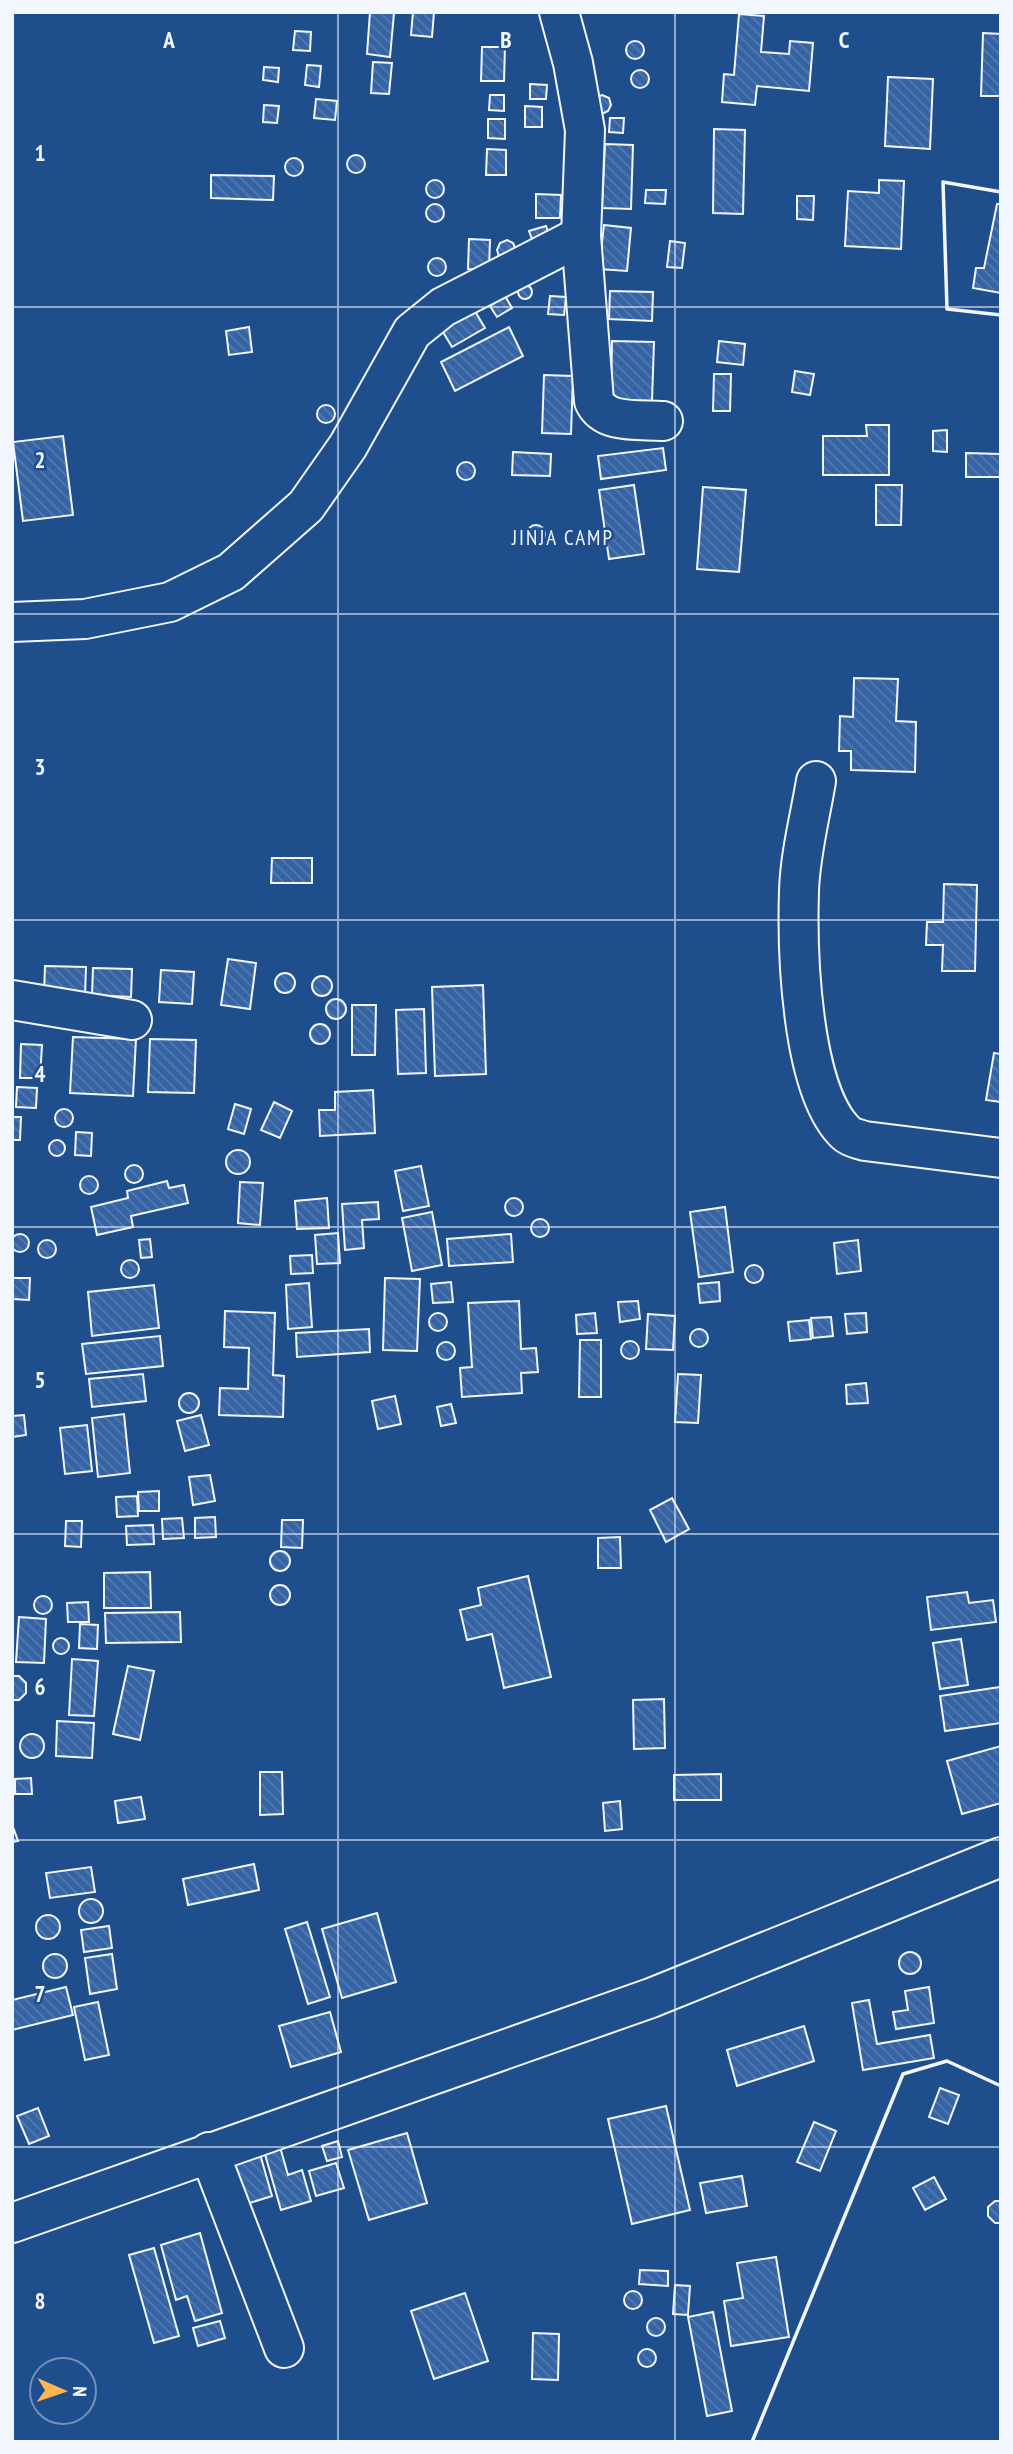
<svg xmlns="http://www.w3.org/2000/svg" width="1013" height="2454" font-family="'PT Sans Narrow',sans-serif">
	<style>
		.building { fill: url(#building-back-hatch); stroke: #f2f6ff; stroke-width: 2 }
		.lines { fill: none; stroke-linecap: round; stroke-linejoin: round }
		.minor-casing { stroke: #f2f6ff; stroke-width: 42 }
		.minor { stroke: #1f4e8c; stroke-width: 38 }
		.wall { stroke: #f2f6ff; stroke-width: 3.5 }
		.grid { fill: none; stroke: #f2f6ff; stroke-width: 2; stroke-opacity: 0.55 }
		.labels { text-anchor: middle; dominant-baseline: central; stroke-width: 5; stroke-linejoin: round; paint-order: stroke }
		.quarter-label { font-size: 21px; letter-spacing: 2px; fill: #f2f6ff; stroke: #1f4e8c }
		.grid-label { font-size: 23px; text-anchor: middle; font-weight: bold; fill: #f2f6ff; stroke: #1f4e8c; stroke-width: 5; stroke-linejoin: round; paint-order: stroke }
	</style>
	<defs>
		<pattern id="building-back-hatch" width="6" height="6" patternUnits="userSpaceOnUse" patternTransform="scale(1.75)"><rect width="6" height="6" fill="#3563a3"/><path d="M-1 5l2 2M0 0l6 6M5-1l2 2" fill="none" stroke="#537ab1"/></pattern>
	</defs>
	<rect width="100%" height="100%" fill="#1f4e8c"/>
	<path class="building" d="M370 12 394 13 390 57 367 54Z
		M413 12H434L432 37 411 35Z
		M739 14 764 16 761 52 789 54 790 41 813 43 809 91 757 86 755 105 722 102 724 74 734 75Z
		M295 31 311 32 310 51 293 50Z
		M983 33 1001 34V96H981Z
		M626 50a9 9 0 1 1 18 0a9 9 0 1 1-18 0Z
		M482 47H505L504 81H481Z
		M373 62 392 63 389 94 371 93Z
		M307 65 321 66 319 87 305 85Z
		M264 67 279 68 278 82 263 80Z
		M631 79a9 9 0 1 1 18 0a9 9 0 1 1-18 0Z
		M888 77 933 79 930 149 885 146Z
		M530 84 547 85 546 99H530Z
		M490 95H504V111L489 110Z
		M602 95 609 98 611 105 608 111 602 114 595 98Z
		M316 99 337 101 335 120 314 118Z
		M264 105 279 106 277 123 263 122Z
		M525 106 542 107V127H525Z
		M610 118H624L623 133 609 132Z
		M488 119H505V139L488 138Z
		M714 129 745 130 743 214 713 213Z
		M605 144 633 145 631 209 602 208Z
		M487 149 506 150V175H486Z
		M347 164a9 9 0 1 1 18 0a9 9 0 1 1-18 0Z
		M285 167a9 9 0 1 1 18 0a9 9 0 1 1-18 0Z
		M211 175 274 176 273 200 211 198Z
		M879 180 904 181 901 249 845 246 848 191 879 193Z
		M426 189a9 9 0 1 1 18 0a9 9 0 1 1-18 0Z
		M646 190H666L665 204 645 203Z
		M536 194 561 195 560 218H536Z
		M797 196H814L813 220 797 219Z
		M426 213a9 9 0 1 1 18 0a9 9 0 1 1-18 0Z
		M997 204H1001V293L973 288 976 268H984Z
		M604 225 631 228 627 271 599 269Z
		M546 226 552 242 535 247 529 231Z
		M469 239 490 240 489 270 468 269Z
		M507 240 513 243 516 250 506 259 499 256 497 250 500 243Z
		M670 241 685 243 682 268 667 267Z
		M428 267a9 9 0 1 1 18 0a9 9 0 1 1-18 0Z
		M518 292a7 7 0 1 1 14 0a7 7 0 1 1-14 0Z
		M610 291 653 292 652 321 609 319Z
		M505 296 512 308 497 317 490 306Z
		M550 296 566 297 564 315 548 314Z
		M473 308 485 328 452 347 440 327Z
		M249 327 252 352 229 355 226 331Z
		M509 327 523 356 455 391 441 362Z
		M612 341 654 342 652 401 611 400Z
		M719 341 745 344 743 365 717 362Z
		M795 371 814 374 810 395 792 392Z
		M714 374H731L730 411H713Z
		M544 375 573 376 571 434 542 433Z
		M317 414a9 9 0 1 1 18 0a9 9 0 1 1-18 0Z
		M866 425H889V475H823V436H867Z
		M947 430V452L933 451V431Z
		M63 436 73 515 23 521 13 442Z
		M663 448 666 470 601 479 598 456Z
		M513 452 551 454 550 476 512 475Z
		M966 453 1001 454V477H966Z
		M457 471a9 9 0 1 1 18 0a9 9 0 1 1-18 0Z
		M634 485 644 554 609 559 599 490Z
		M876 485H902L901 525H876Z
		M703 487 746 490 739 572 697 569Z
		M527 534a9 9 0 1 1 18 0a9 9 0 1 1-18 0Z
		M854 678 898 679 896 721 916 722 915 772 851 770V751H839L840 716 853 717Z
		M272 858H312V883H271Z
		M944 884 977 885 975 971H942L943 945H926L927 922H943Z
		M228 959 256 963 250 1009 221 1005Z
		M45 966 86 967 85 996 44 994Z
		M93 968 132 969 131 997 92 995Z
		M161 970 194 972 192 1004 159 1002Z
		M275 983a10 10 0 1 1 20 0a10 10 0 1 1-20 0Z
		M312 986a10 10 0 1 1 20 0a10 10 0 1 1-20 0Z
		M483 985 486 1074 435 1076 432 987Z
		M326 1009a10 10 0 1 1 20 0a10 10 0 1 1-20 0Z
		M352 1005H376L375 1055H352Z
		M424 1009 426 1073 398 1074 396 1010Z
		M310 1034a10 10 0 1 1 20 0a10 10 0 1 1-20 0Z
		M73 1037 136 1039 133 1096 70 1093Z
		M150 1039 196 1040 194 1093 148 1092Z
		M21 1044 42 1045 40 1078H20Z
		M994 1053 1001 1054V1102L986 1100Z
		M17 1087 37 1088 36 1108 16 1107Z
		M373 1090 375 1133 320 1136 319 1110H335V1092Z
		M274 1102 292 1111 280 1138 261 1130Z
		M235 1104 251 1109 244 1134 228 1129Z
		M55 1118a9 9 0 1 1 18 0a9 9 0 1 1-18 0Z
		M12 1117H21L20 1140H12Z
		M76 1132 92 1133 91 1156 75 1155Z
		M49 1148a8 8 0 1 1 16 0a8 8 0 1 1-16 0Z
		M226 1162a12 12 0 1 1 24 0a12 12 0 1 1-24 0Z
		M125 1174a9 9 0 1 1 18 0a9 9 0 1 1-18 0Z
		M421 1166 429 1206 403 1211 395 1171Z
		M80 1185a9 9 0 1 1 18 0a9 9 0 1 1-18 0Z
		M167 1181 169 1188 184 1185 188 1203 131 1216 133 1227 97 1235 91 1207 128 1198 127 1191Z
		M240 1182 263 1183 260 1225 238 1223Z
		M505 1207a9 9 0 1 1 18 0a9 9 0 1 1-18 0Z
		M327 1198 329 1228 297 1229 295 1201Z
		M378 1202 379 1219 362 1220 364 1248 345 1250 342 1204Z
		M725 1207 733 1272 699 1277 690 1212Z
		M432 1212 442 1265 412 1271 402 1218Z
		M531 1228a9 9 0 1 1 18 0a9 9 0 1 1-18 0Z
		M338 1233 340 1263 317 1264 315 1235Z
		M511 1234 513 1262 449 1266 447 1239Z
		M11 1243a9 9 0 1 1 18 0a9 9 0 1 1-18 0Z
		M150 1239 152 1257 141 1258 139 1240Z
		M38 1249a9 9 0 1 1 18 0a9 9 0 1 1-18 0Z
		M858 1240 861 1271 837 1274 834 1243Z
		M312 1255 313 1273 291 1274 290 1256Z
		M121 1269a9 9 0 1 1 18 0a9 9 0 1 1-18 0Z
		M745 1274a9 9 0 1 1 18 0a9 9 0 1 1-18 0Z
		M12 1278H30L29 1300 12 1299Z
		M385 1278 420 1279 417 1351 383 1350Z
		M451 1282 453 1302 433 1303 431 1284Z
		M719 1282 720 1301 700 1303 698 1284Z
		M309 1283 312 1327 288 1329 286 1285Z
		M154 1285 159 1328 92 1336 88 1292Z
		M519 1301 521 1349 536 1348 538 1372 521 1373 522 1393 462 1397 460 1368 472 1367 468 1303Z
		M638 1301 640 1319 620 1322 618 1302Z
		M225 1311 275 1313 273 1375 284 1376 283 1417 219 1415 220 1388 248 1389 249 1348 224 1347Z
		M429 1322a9 9 0 1 1 18 0a9 9 0 1 1-18 0Z
		M595 1313 597 1333 577 1334 576 1315Z
		M866 1313 867 1332 847 1334 845 1314Z
		M648 1314 675 1316 673 1350 646 1349Z
		M831 1317 833 1336 813 1338 811 1318Z
		M809 1320 811 1339 790 1341 788 1322Z
		M690 1338a9 9 0 1 1 18 0a9 9 0 1 1-18 0Z
		M369 1329 370 1352 297 1357 296 1333Z
		M160 1336 163 1366 86 1374 82 1344Z
		M580 1340H601V1397H579Z
		M621 1350a9 9 0 1 1 18 0a9 9 0 1 1-18 0Z
		M437 1351a9 9 0 1 1 18 0a9 9 0 1 1-18 0Z
		M143 1374 146 1401 92 1407 89 1379Z
		M678 1374 701 1375 698 1423 675 1422Z
		M866 1383 868 1403 847 1404 846 1385Z
		M179 1403a10 10 0 1 1 20 0a10 10 0 1 1-20 0Z
		M395 1396 401 1424 378 1429 372 1401Z
		M451 1404 456 1423 441 1426 437 1407Z
		M124 1414 130 1473 98 1477 92 1418Z
		M24 1415 26 1435 12 1437V1416Z
		M201 1415 209 1445 185 1451 177 1421Z
		M87 1425 92 1471 65 1474 60 1428Z
		M210 1475 215 1501 193 1505 189 1477Z
		M159 1491V1511H139L138 1492Z
		M137 1496 138 1516 117 1517 116 1497Z
		M672 1498 689 1529 666 1542 650 1510Z
		M215 1517 216 1537 195 1538V1518Z
		M182 1518 184 1538 163 1539 162 1519Z
		M282 1520H303L302 1548 281 1547Z
		M66 1521H82L81 1547 65 1546Z
		M153 1525 154 1544 127 1545 126 1526Z
		M620 1537 621 1568H598V1538Z
		M270 1561a10 10 0 1 1 20 0a10 10 0 1 1-20 0Z
		M150 1572 151 1608H104V1573Z
		M528 1576 551 1677 504 1688 492 1634 467 1640 460 1610 481 1605 478 1588Z
		M270 1595a10 10 0 1 1 20 0a10 10 0 1 1-20 0Z
		M967 1592 969 1603 993 1600 996 1622 931 1630 927 1597Z
		M34 1605a9 9 0 1 1 18 0a9 9 0 1 1-18 0Z
		M88 1602 89 1622H68L67 1603Z
		M180 1612 181 1642 106 1643 105 1613Z
		M19 1617 46 1619 44 1663 16 1662Z
		M80 1624 98 1625 97 1649 79 1648Z
		M53 1646a8 8 0 1 1 16 0a8 8 0 1 1-16 0Z
		M961 1639 968 1685 940 1689 933 1643Z
		M72 1659 98 1661 94 1716 69 1715Z
		M128 1666 154 1671 140 1740 113 1734Z
		M12 1676H19L26 1683V1693L19 1700H12Z
		M1000 1687 1001 1723 945 1731 940 1696Z
		M664 1699 665 1748 634 1749 633 1700Z
		M57 1721 94 1723 92 1758 56 1756Z
		M20 1746a12 12 0 1 1 24 0a12 12 0 1 1-24 0Z
		M1001 1746V1803L962 1814 947 1761Z
		M260 1772H282L283 1814 260 1815Z
		M721 1774V1800H674V1775Z
		M31 1778 32 1794H15V1779Z
		M141 1797 145 1819 118 1823 115 1801Z
		M620 1801 622 1829 605 1831 603 1803Z
		M12 1824 18 1841 12 1842Z
		M254 1864 259 1890 188 1905 183 1879Z
		M91 1867 95 1892 50 1898 46 1873Z
		M79 1911a12 12 0 1 1 24 0a12 12 0 1 1-24 0Z
		M377 1913 396 1982 342 1998 322 1929Z
		M36 1927a12 12 0 1 1 24 0a12 12 0 1 1-24 0Z
		M307 1922 330 1997 308 2004 285 1929Z
		M109 1926 112 1948 84 1952 81 1930Z
		M899 1963a11 11 0 1 1 22 0a11 11 0 1 1-22 0Z
		M43 1966a12 12 0 1 1 24 0a12 12 0 1 1-24 0Z
		M112 1954 117 1989 90 1994 85 1958Z
		M66 1987 73 2015 12 2030V2000Z
		M929 1987 934 2023 896 2029 893 2012 908 2010 905 1991Z
		M869 2000 877 2044 930 2035 934 2058 863 2070 852 2003Z
		M98 2002 109 2055 85 2060 74 2007Z
		M330 2012 341 2052 291 2067 279 2026Z
		M804 2026 814 2061 737 2086 727 2050Z
		M940 2088 959 2095 948 2124 929 2117Z
		M666 2106 690 2210 632 2224 608 2119Z
		M38 2108 49 2136 29 2144 17 2116Z
		M814 2122 836 2131 820 2171 797 2162Z
		M407 2133 427 2203 369 2220 348 2150Z
		M338 2141 342 2157 327 2161 322 2146Z
		M280 2147 288 2175 302 2170 311 2201 281 2210 264 2151Z
		M260 2154 272 2196 243 2205 231 2162Z
		M336 2163 344 2188 316 2196 309 2171Z
		M742 2176 747 2206 706 2213 700 2183Z
		M934 2177 946 2199 925 2210 913 2188Z
		M995 2201H1001V2223H995L988 2216V2207Z
		M200 2233 222 2313 195 2321 187 2296 176 2300 161 2245Z
		M154 2248 179 2336 154 2343 129 2255Z
		M776 2257 789 2337 731 2346 724 2301 743 2298 737 2263Z
		M640 2270 668 2271V2286L639 2284Z
		M675 2285 690 2286 688 2315 673 2314Z
		M624 2300a9 9 0 1 1 18 0a9 9 0 1 1-18 0Z
		M465 2293 488 2361 434 2379 411 2311Z
		M713 2312 732 2411 707 2416 688 2317Z
		M647 2327a9 9 0 1 1 18 0a9 9 0 1 1-18 0Z
		M220 2321 225 2338 198 2346 193 2328Z
		M533 2333 559 2334 558 2380 532 2379Z
		M638 2358a9 9 0 1 1 18 0a9 9 0 1 1-18 0Z"/>
	<g class="lines">
		<defs>
			<path id="minor" d="M559 12 573 63 585 130 581 236 594 401C605 425 640 419 663 421
				M12 622 85 619 170 602 231 572 306 506 348 446 412 332 443 307 581 236
				M816 781C810 817 800 855 799 891 797 951 801 1091 846 1133 851 1138 859 1139 865 1141L1001 1158
				M12 1000 132 1020
				M209 2152 284 2348
				M12 2223 651 1998 1001 1857"/>
		</defs>
		<use href="#minor" class="minor-casing"/>
		<use href="#minor" class="minor"/>
		<path class="wall" d="M1001 192 943 182 947 309 1001 315
			M752 2442 903 2074 947 2061 1001 2086"/>
	</g>
	<path class="grid" d="M338 12V2442M675 12V2442M12 307H1001M12 614H1001M12 920H1001M12 1227H1001M12 1534H1001M12 1840H1001M12 2147H1001"/>
	<g class="labels">
		<g class="quarter-label">
			<text x="563" y="537">JINJA CAMP</text>
		</g>
	</g>
	<g class="grid-label">
		<text x="169" y="48">A</text>
		<text x="506" y="48">B</text>
		<text x="844" y="48">C</text>
		<text x="40" y="161">1</text>
		<text x="40" y="468">2</text>
		<text x="40" y="775">3</text>
		<text x="40" y="1082">4</text>
		<text x="40" y="1388">5</text>
		<text x="40" y="1695">6</text>
		<text x="40" y="2002">7</text>
		<text x="40" y="2309">8</text>
	</g>
	<rect width="1013" height="2454" fill="none" stroke="#f2f6ff" stroke-width="28"/>
	<g transform="translate(63 2391) rotate(92)"><circle r="33" fill="#1f4e8c" stroke="#7391ba" stroke-width="2"/>
	<path d="M0-5L12 26L0 18L-12 26Z" fill="#ffb74d"/>
	<text y="-10" font-size="19" font-weight="bold" text-anchor="middle" fill="#f2f6ff">N</text>
	</g>
</svg>
